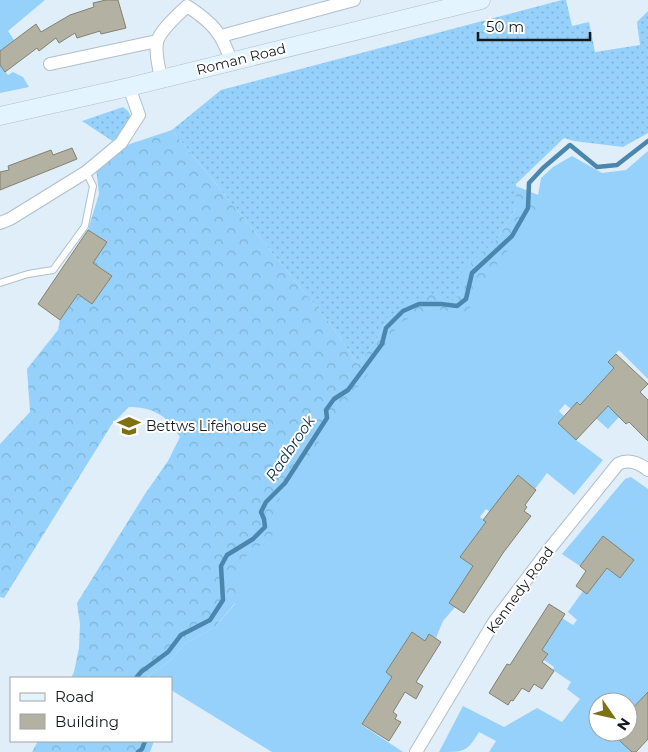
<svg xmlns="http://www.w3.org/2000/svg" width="648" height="752" font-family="Montserrat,sans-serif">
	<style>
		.grass { fill: url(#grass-dots) }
		.forest { fill: url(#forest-crowns) }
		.garden { fill: #95d1fa }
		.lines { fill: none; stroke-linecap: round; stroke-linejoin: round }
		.stream { stroke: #4a86ad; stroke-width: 4.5 }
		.building { fill: #b3b1a1; stroke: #828172 }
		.lane-casing { stroke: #b0bfc9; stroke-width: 8 }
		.street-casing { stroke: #b0bfc9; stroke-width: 14 }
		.secondary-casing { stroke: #b0bfc9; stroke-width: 19 }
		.lane { stroke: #fff; stroke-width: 6 }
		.street { stroke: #fff; stroke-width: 12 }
		.secondary { stroke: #e4f4fe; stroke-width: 18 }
		.labels { text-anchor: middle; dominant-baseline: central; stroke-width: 4; stroke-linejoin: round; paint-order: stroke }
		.street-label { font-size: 14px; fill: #13181c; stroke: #fff }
		.poi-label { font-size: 14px; fill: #13181c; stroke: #fff; text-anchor: start }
		.water-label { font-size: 15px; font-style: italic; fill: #0b3046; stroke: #fff }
	</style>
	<defs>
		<pattern id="grass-dots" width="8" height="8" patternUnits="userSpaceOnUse" patternTransform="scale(1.25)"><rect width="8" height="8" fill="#95d1fa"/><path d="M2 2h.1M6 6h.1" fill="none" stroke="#80b3d6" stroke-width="1.8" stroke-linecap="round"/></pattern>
		<pattern id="forest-crowns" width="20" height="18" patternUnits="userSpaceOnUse" patternTransform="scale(1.25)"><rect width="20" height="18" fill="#95d1fa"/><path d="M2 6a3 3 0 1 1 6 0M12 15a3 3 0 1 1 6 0" fill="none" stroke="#80b3d6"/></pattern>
	</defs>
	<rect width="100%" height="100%" fill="#dfeef9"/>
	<path class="grass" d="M562 0H566L572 26 589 22 595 52 640 45 637 22 648 11V133L623 147 574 141 564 138 516 184V208L498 238 463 272 462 292 455 300 388 317 376 341 358 364 331 325 172 130 221 90Z
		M123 107 128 111 132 118 114 142 82 121Z"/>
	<path class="forest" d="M172 130 331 325 358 364 376 341 388 317 427 293 455 300 462 292V272L498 238 516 208V186L570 208 214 628 184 644 171 660 148 676 147 678H71L74 672 79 648 80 624 77 603 145 494 168 461 180 437C167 416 154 407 129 407L112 424 4 598 0 597V444L30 412 27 369 58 330 60 320 78 294 92 304 112 276 93 263 107 242 88 230 99 194 96 167 127 145Z
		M38 741H154L150 752H32Z"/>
	<path class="garden" d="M0 0H45L8 31 14 40 0 51Z
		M0 65 8 75 13 72 23 77 29 87 0 93Z
		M648 151V379L619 350 608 362 614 368 592 392 619 417 608 429 578 402 571 409 565 404 559 411 564 416 558 423 576 440 603 460 574 495 547 473 535 489 518 475 503 494 511 501 504 522 486 509 480 517 486 522 460 557 479 570 449 603 455 607 443 621 436 638 429 634 425 641 412 632 397 655 407 677 386 687 362 725 403 752H272L171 690V678H152L148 676 171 660 184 644 214 628 235 604 237 563 272 537 277 503 349 398 389 348 397 324 430 309 465 312 475 303 478 290 535 213 541 178 553 167 572 156 602 173 626 170Z
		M631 477 648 489V694L647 693 635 706 628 718V702H598V732H611L632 752H489L496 741 479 732C467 752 465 752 439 752L463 706 504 727 537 708 562 722 580 699 567 689 571 682 553 670 554 667 544 660 548 653 542 650 562 618 573 625 577 620 568 612 583 591 587 594 607 568 620 578 634 560 603 536 580 566 562 554 625 479Z"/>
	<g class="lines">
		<path class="stream" d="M136 678 141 672 168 652 181 635 210 620 223 600 221 566 227 555 253 539 265 527 264 519 261 512 266 502 285 483 327 418 326 410 334 399 348 390 382 344 386 328 403 311 419 304H441L457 306 466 299 472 273 512 236 528 208 529 183 543 168 570 145 597 167 617 165 648 141
			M138 752 142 749 145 741"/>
	</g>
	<path class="building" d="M106 0H118L126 28 101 34 100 31 77 38 75 33 59 43 56 38 39 51 37 48 5 72 0 65V51L36 24 41 32 70 15 94 7 93 3Z
		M72 148 77 159 0 190V172L9 170 8 166 51 150 53 155Z
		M88 230 107 242 93 263 112 276 92 304 78 294 60 320 38 304Z
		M616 354 648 384 640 392 648 400V441L629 422 626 424 608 406 576 440 558 423 577 402 580 405 614 368 608 362Z
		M518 475 536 490 525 505 527 507 524 511 531 516 503 553 464 613 449 603 473 566 460 557 486 522 483 520Z
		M603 536 634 560 620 578 607 568 587 594 576 586 586 571 580 566Z
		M549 604 565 614 542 650 548 654 542 662 554 671 542 689 534 684 529 692 522 688 513 701 511 700 508 705 489 693 507 664 510 665Z
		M412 632 425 641 429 634 441 642 416 682 423 686 416 699 405 692 393 712 397 715 395 719 401 722 389 741 362 724 392 677 386 672Z
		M648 692V739L636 752H632L610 732H628V713Z"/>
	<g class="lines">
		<defs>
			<path id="lane" d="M0 283 28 274 53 270 85 226 93 186 86 172"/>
			<path id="street" d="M187 6C212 22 223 34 231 62
				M221 36 354 0
				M50 64 157 41
				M161 78C159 68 155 54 157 43 158 32 179 14 187 6
				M0 223 10 219 86 172 121 143 139 115 129 87
				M416 752 494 622 547 552 618 464C629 458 639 463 648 470"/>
			<path id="secondary" d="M0 116 129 87 481 0"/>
		</defs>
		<use href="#lane" class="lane-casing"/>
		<use href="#street" class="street-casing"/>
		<use href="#secondary" class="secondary-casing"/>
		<use href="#lane" class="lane"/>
		<use href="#street" class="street"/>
		<use href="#secondary" class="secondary"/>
	</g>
	<defs>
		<symbol id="school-bare" viewBox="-9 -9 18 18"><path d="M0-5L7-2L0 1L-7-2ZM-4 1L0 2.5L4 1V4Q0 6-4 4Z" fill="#7d7212" stroke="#fff" stroke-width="2.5" paint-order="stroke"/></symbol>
	</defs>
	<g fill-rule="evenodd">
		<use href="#school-bare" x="113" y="410" width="32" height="32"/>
	</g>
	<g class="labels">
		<g class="street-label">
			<text transform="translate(241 59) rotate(-14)">Roman Road</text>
			<text transform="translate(520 590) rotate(-54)">Kennedy Road</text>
		</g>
		<g class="poi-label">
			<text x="146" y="426">Bettws Lifehouse</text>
		</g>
		<g class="water-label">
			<text transform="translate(290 448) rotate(-56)">Radbrook</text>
		</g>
	</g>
	<rect x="10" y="677" width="162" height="65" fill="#ffffff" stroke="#a1a3a4"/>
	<rect x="20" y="693" width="25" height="8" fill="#e4f4fe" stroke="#a1a3a4"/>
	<text x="55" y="702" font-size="15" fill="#13181c">Road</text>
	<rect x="20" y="714" width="25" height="15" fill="#b3b1a1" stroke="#a1a3a4"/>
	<text x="55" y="727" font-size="15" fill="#13181c">Building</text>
	<g transform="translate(613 717) rotate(124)"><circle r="24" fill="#ffffff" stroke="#a1a3a4"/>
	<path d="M0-4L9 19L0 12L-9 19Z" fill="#7d7212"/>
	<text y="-8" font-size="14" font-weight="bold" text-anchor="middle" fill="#13181c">N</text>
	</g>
	<path d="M478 32v8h112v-8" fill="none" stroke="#13181c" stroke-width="2.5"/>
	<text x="486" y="32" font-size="15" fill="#13181c" stroke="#ffffff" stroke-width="4" paint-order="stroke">50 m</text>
</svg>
